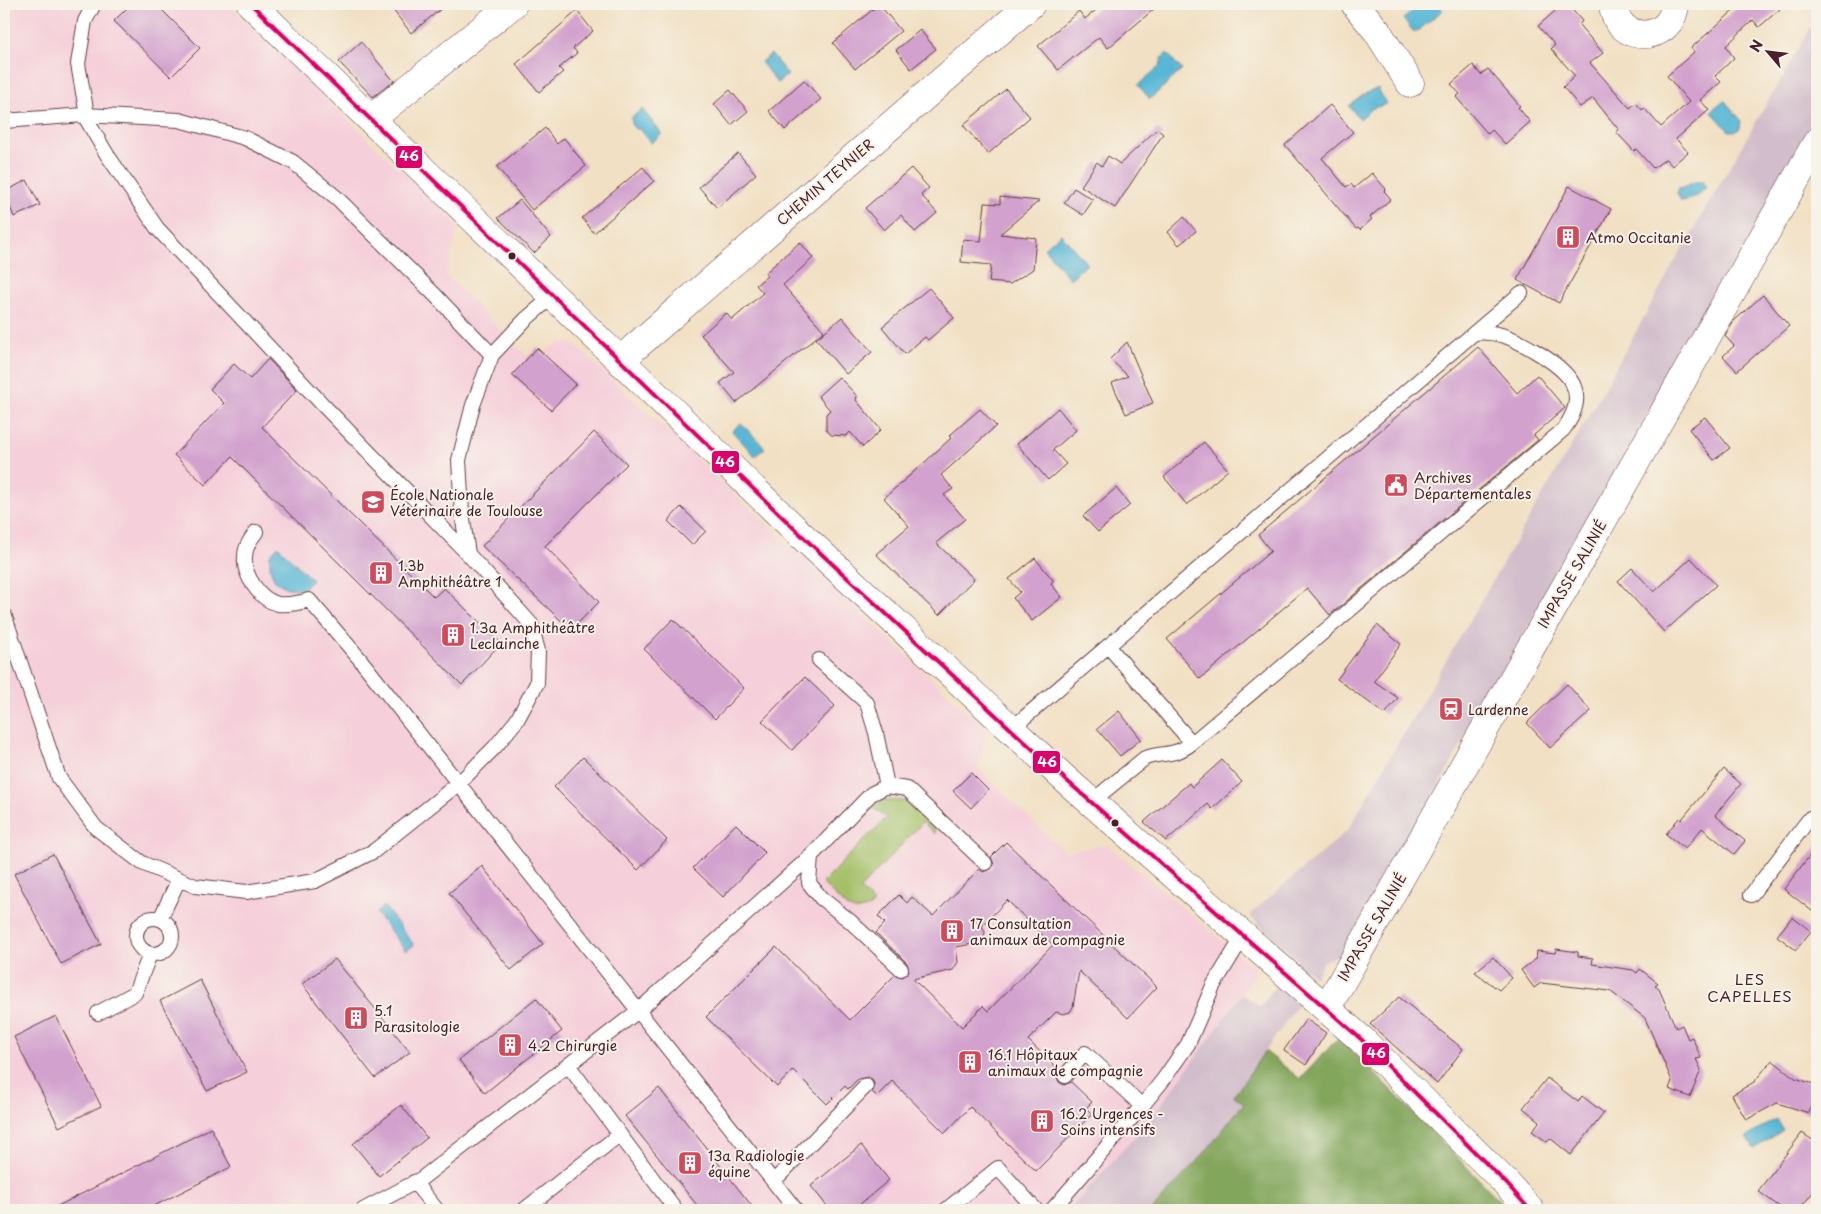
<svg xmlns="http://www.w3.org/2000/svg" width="1821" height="1214" font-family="'Playpen Sans',sans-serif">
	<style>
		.built { fill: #f5cfda }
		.industrial { fill: #d1bdcb }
		.green { fill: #a3c067; stroke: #767049 }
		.forest { fill: #82a65c; stroke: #666244 }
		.water { fill: #58b7d6; stroke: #516b80 }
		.building { fill: #d2a1ce; fill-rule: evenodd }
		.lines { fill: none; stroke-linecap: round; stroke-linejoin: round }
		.lane-casing { stroke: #633c42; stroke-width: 16 }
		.street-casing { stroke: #633c42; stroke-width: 29 }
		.lane { stroke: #fff; stroke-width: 14 }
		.street { stroke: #fff; stroke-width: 28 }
		.bus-1-casing { stroke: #f7f3e8; stroke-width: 8 }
		.bus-1 { stroke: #dc006b; stroke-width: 4 }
		.bus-dot { fill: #4a1f2b; stroke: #f7f3e8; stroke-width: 2 }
		.labels { text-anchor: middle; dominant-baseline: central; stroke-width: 4; stroke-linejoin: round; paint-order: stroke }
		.street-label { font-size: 14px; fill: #4a1f2b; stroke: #f7f3e8 }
		.poi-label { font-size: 14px; fill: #4a1f2b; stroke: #f7f3e8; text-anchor: start }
		.neighbourhood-label { font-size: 15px; letter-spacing: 1px; fill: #4a1f2b; stroke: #f7f3e8 }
		.line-badge { stroke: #f7f3e8; stroke-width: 2 }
		.badge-label { font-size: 14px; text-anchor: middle; font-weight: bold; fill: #fff }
	</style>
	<rect width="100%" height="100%" fill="#f7f3e8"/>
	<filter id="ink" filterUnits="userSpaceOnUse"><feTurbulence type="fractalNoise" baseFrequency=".02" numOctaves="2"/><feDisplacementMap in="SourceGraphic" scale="10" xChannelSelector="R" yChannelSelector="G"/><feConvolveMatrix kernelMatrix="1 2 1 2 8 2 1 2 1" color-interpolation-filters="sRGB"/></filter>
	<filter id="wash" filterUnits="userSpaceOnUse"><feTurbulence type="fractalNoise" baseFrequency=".0096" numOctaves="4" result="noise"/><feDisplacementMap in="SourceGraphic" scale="20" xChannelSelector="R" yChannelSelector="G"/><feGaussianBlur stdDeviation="1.12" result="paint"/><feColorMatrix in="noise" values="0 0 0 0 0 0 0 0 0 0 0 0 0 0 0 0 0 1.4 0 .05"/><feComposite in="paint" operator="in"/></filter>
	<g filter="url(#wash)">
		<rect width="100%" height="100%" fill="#f1e0c3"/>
		<path class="built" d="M4 4H227L458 225 446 275 528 357 537 348 544 354 550 348 561 342 573 343 988 732 977 767 1064 852 1107 845 1258 971 1153 1116 1069 1210H4Z"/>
		<path class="industrial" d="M1817 17V123L1635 436 1344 954 1323 961 1316 978 1306 969 1289 995 1299 1003 1234 1096 1244 1103 1206 1151 1152 1210H1069L1153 1116 1242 994 1261 1007 1275 986 1278 987 1297 960 1249 915 1347 831 1591 412 1678 256Z"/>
		<path class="green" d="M886 800 905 801 934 825 935 834 923 822 860 889 874 903 870 907 857 911 846 907 822 883 887 817 870 806Z"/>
		<path class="forest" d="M1339 1037 1509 1210H1152L1206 1151 1244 1103 1234 1096 1265 1051 1300 1079Z"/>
		<path class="water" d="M1422 4H1442L1440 7 1443 10 1415 33 1403 19Z
			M1167 53 1182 70 1150 99 1138 85 1160 66 1162 58Z
			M771 54 788 75 777 83 761 62Z
			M1378 88 1386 104 1371 109 1360 119 1349 106 1363 95Z
			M1724 100 1741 120 1740 128 1735 132 1728 130 1711 111Z
			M642 109 662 134 651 143 640 129H635L631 124 632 121 631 118Z
			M1701 180 1706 187C1699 196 1692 199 1681 201L1677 193 1679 188Z
			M1061 234 1087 264 1070 279 1044 248Z
			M741 423 765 448 755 456 732 431Z
			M278 546 312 580 302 589 287 588 275 581 270 569V555Z
			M384 906 414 945 406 951 376 913Z
			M1776 1119 1783 1130 1754 1149 1747 1137Z"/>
		<g id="blocks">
			<path class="building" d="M131 4H156L200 48 171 77 114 21Z
				M388 4H447L411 33Z
				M879 4 901 31 855 69 833 43Z
				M1103 4H1160L1108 48 1099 37 1058 70 1038 46 1079 11 1085 19Z
				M1563 4H1567L1582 21 1579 25 1603 53 1590 63 1630 108 1636 103 1642 110 1644 108 1661 127 1689 102 1667 76 1694 52 1691 48 1740 5 1739 4H1786L1759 27 1753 20 1726 46 1734 58 1715 76 1721 82 1700 100 1709 110 1676 139 1688 152 1672 166 1666 159 1653 168 1636 149 1634 151 1616 132 1619 130 1593 98 1580 107 1563 87 1575 76 1551 49 1555 45 1538 26Z
				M577 11 593 31 573 48 577 53 559 68 563 72 539 92 516 64Z
				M920 30 936 49 911 69 896 50Z
				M361 42 394 81 373 97 339 62Z
				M1473 65 1481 75 1488 69 1520 106 1518 107 1530 122 1505 144 1492 130 1488 134 1456 97 1460 94 1451 84Z
				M804 80 821 99 785 130 769 111Z
				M1006 89 1030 117 988 154 963 125Z
				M730 90 748 111 731 125 714 104Z
				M1330 105 1353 132 1322 158 1346 187 1351 184 1354 188 1372 173 1386 189 1384 191 1391 199 1370 217 1372 219 1360 230 1358 228 1356 229 1285 145Z
				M545 128 557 144 564 138 586 166 532 210 497 167Z
				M1157 129 1163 134 1115 208 1081 186 1097 162 1102 166 1108 156 1120 164Z
				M738 153 756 174 717 208 699 187Z
				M643 167 654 181 594 233 582 218Z
				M911 168 929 188 921 195 937 213 915 232 901 215 884 230 865 208Z
				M27 180 40 205 14 217 4 192Z
				M1569 186 1611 209 1559 303 1517 280Z
				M1074 188 1093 200 1083 215 1064 203Z
				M1000 197 1039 201 1000 234 1036 238 1033 269 1010 284 989 282 991 265 961 262 963 239 981 241 985 203 1000 204Z
				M520 200 551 237 534 253 498 218Z
				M1184 217 1196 231 1179 245 1168 232Z
				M800 242 813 258 783 285 824 331 736 403 720 383 734 372 701 335 726 313 732 320 763 293 756 285 767 276 765 273Z
				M929 288 954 318 928 340 925 337 905 354 882 327Z
				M1763 295 1789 326 1737 371 1723 356 1734 346 1725 336 1734 321Z
				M842 317 872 352 846 374 816 339Z
				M1127 342 1153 403 1126 414 1112 383 1128 376 1110 359Z
				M1478 347 1517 393 1537 375 1565 408 1534 435 1538 440 1330 615 1307 588 1200 679 1167 639 1271 551 1258 535Z
				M537 348 576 384 551 410 512 375Z
				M268 359 297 390 262 427 434 597 444 588 501 643 462 685 232 457 205 485 174 455 224 403 210 389 234 364 250 379Z
				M839 377 857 396 856 400 881 430 863 447 850 432 846 436 831 435 826 429V414L830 410 818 396Z
				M1058 408 1076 430 1053 450 1066 464 1048 480 1017 444Z
				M980 409 996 426 941 475 953 489 944 495 965 519 936 543 974 579 939 615 876 554 909 526 884 498 925 462 951 438 949 436Z
				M1705 417 1730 448 1714 460 1689 429Z
				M594 432 627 464 545 546 599 602 571 630 482 546Z
				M1204 442 1228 470 1187 505 1164 477Z
				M1116 488 1130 505 1098 532 1083 516Z
				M681 507 706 531 692 545 668 521Z
				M1035 558 1053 580 1051 584 1062 597 1032 621 1013 598 1020 592 1009 579Z
				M1691 558 1716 585 1664 632 1618 581 1632 568 1654 592Z
				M673 619 744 688 715 719 644 649Z
				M1377 625 1401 644 1374 681 1398 698 1385 714 1337 679Z
				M805 677 835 706 792 750 762 721Z
				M1567 684 1591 711 1550 748 1527 723Z
				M1119 711 1141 739 1120 756 1097 729Z
				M583 757 667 840 638 870 554 787Z
				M1222 760 1242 782 1212 809 1208 804 1166 841 1144 822 1189 783 1192 787Z
				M1724 769 1741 784 1715 815 1745 841 1734 854 1702 828 1685 849 1666 834 1679 818 1681 820Z
				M971 773 988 790 971 808 953 791Z
				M736 824 765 853 723 897 693 868Z
				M1006 842 1157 987 1128 1018 1079 971 1073 1007 1070 1012 1063 1014 1056 1012 1028 1040 1059 1070 1056 1075 1059 1082 1064 1085 1071 1082 1092 1102 1086 1108 1092 1114 1036 1171 970 1107 945 1133 892 1081 877 1096 872 1092 874 1084 872 1079 868 1077 858 1079 848 1089 845 1086 827 1104 793 1070 777 1087 706 1017 776 947 850 1020 895 975 903 977 909 971 907 963 876 933 885 923 878 916 899 895 907 903 912 897 933 916 979 869 983 872 991 869 994 865 991 857ZM1007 900 1053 945 988 1011 983 1006 962 1027 913 979 953 970 958 962 956 947 983 942 985 932 982 926Z
				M1817 846V915L1784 889Z
				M53 854 101 944 61 964 14 874Z
				M482 866 543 944 511 970 449 893Z
				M1792 917 1811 931 1796 950 1777 936Z
				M1556 949 1578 952V956L1593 958 1592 964 1633 970 1637 973 1640 969 1658 983 1655 986 1659 989 1676 1028 1682 1025 1688 1039 1692 1037 1701 1058 1696 1059 1701 1070 1690 1097 1669 1089 1672 1081 1645 1018 1610 991 1541 983 1534 988 1521 970 1536 959 1537 951 1555 953Z
				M1493 957 1512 978 1499 990 1475 972Z
				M335 959 410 1052 375 1078 302 984Z
				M200 980 247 1072 207 1091 160 1001Z
				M1399 997 1463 1049 1437 1084 1370 1024Z
				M536 998 562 1031 485 1093 459 1060Z
				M56 1016 101 1106 59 1127 14 1037Z
				M1306 1019 1326 1033 1306 1065 1284 1050Z
				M1772 1060 1795 1078 1817 1085 1809 1113 1777 1103 1746 1120 1732 1095 1754 1082Z
				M1547 1078 1578 1102 1582 1096 1604 1113 1571 1155 1550 1138 1547 1142 1532 1131 1540 1121 1523 1108Z
				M659 1088 755 1210H701L625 1116Z
				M401 1105 427 1138 379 1176 353 1144Z
				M211 1128 231 1167 146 1210H50Z
				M1802 1133 1817 1143V1187L1799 1210H1784L1758 1191Z
				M861 1145 889 1180 853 1210H830L811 1186Z"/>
		</g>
	</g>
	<g filter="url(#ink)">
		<use href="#blocks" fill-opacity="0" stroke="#633c42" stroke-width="1"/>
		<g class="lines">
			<defs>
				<path id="lane" d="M92 8 85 21 78 64 87 115H84L106 153 157 228 325 407 468 554
					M4 121 84 115 179 120 245 138 293 162 337 198 435 295 492 355
					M256 532C250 540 245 547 245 557 243 575 260 600 278 604 289 605 299 603 309 600L359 658 796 1210
					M4 614 59 778 96 828 142 863 195 886 246 892 315 881 374 851 458 784 495 747 517 720 537 683 538 651 531 624 468 554 462 513 459 460 473 405 492 355 526 319 553 296
					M1108 646 1192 743
					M819 660 867 703 876 733 887 786
					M1011 729 1521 293
					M1091 802 1145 758C1165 751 1172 758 1192 743L1563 430C1592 392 1569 371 1535 351 1515 339 1498 330 1474 333
					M1751 895 1810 818 1817 823
					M136 936a18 18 0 1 1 36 0a18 18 0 1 1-36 0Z
					M160 919 179 879
					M901 969 850 921 821 898 809 883 811 856 871 794 887 786 907 789 985 863
					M98 1013 135 993 150 954
					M568 1065 676 1210
					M1065 1076 1085 1053 1142 1106
					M774 1181 866 1086
					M414 1182 437 1210
					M363 1210 421 1179 638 1011 811 856
					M524 1210 619 1135
					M946 1210 998 1168 1036 1210
					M1052 1210 1142 1106 1163 1080 1188 1044 1213 986 1244 935"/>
				<path id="street" d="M251 4 800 534 1066 780 1362 1040 1507 1184 1530 1210
					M1355 4 1377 31 1410 83
					M1613 4C1616 45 1672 44 1675 4
					M371 119 513 4
					M621 362 634 348 1031 4
					M1326 1006 1333 997 1817 142"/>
			</defs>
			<use href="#lane" class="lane-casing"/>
			<use href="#street" class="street-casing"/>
			<use href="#lane" class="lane"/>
			<use href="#street" class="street"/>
			<defs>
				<path id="bus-1" d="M251 4 800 534 1066 780 1362 1040 1507 1184 1530 1210"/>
			</defs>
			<use href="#bus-1" class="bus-1-casing"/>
			<use href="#bus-1" class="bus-1"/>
		</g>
	</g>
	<defs>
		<symbol id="building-square" viewBox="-11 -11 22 22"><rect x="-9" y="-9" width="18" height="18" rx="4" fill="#d1495b" stroke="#f7f3e8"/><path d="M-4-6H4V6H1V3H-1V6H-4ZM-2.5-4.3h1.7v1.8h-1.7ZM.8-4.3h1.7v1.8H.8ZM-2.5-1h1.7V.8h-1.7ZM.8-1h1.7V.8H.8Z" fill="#fff"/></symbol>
		<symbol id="civic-square" viewBox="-11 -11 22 22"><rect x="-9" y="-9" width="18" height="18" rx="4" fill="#d1495b" stroke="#f7f3e8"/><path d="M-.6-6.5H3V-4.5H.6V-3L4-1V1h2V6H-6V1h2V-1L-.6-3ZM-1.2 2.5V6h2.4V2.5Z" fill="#fff"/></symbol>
		<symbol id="university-square" viewBox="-11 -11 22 22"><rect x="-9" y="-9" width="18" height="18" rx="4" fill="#d1495b" stroke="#f7f3e8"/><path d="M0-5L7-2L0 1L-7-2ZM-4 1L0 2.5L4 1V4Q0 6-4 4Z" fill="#fff"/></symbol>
		<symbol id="station-square" viewBox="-11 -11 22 22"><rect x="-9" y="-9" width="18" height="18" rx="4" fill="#d1495b" stroke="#f7f3e8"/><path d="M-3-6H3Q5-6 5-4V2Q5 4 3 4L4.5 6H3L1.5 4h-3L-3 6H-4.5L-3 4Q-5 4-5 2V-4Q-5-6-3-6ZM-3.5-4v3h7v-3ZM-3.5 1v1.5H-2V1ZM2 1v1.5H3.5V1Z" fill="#fff"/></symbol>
	</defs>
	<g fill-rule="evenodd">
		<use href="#building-square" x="1554" y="223" width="28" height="28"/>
		<use href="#civic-square" x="1382" y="471" width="28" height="28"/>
		<use href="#university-square" x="359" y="488" width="28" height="28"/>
		<use href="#building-square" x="367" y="559" width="28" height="28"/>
		<use href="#building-square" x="439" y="621" width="28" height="28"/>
		<use href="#station-square" x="1437" y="695" width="28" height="28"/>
		<use href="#building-square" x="938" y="917" width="28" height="28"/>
		<use href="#building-square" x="342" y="1004" width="28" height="28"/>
		<use href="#building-square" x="496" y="1031" width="28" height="28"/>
		<use href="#building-square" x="956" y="1048" width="28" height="28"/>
		<use href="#building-square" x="1028" y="1107" width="28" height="28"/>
		<use href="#building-square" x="676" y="1149" width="28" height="28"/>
	</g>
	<g class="bus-dot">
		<circle cx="512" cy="256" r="4.5"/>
		<circle cx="1115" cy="823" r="4.5"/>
	</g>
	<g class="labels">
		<g class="street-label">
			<text transform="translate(825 182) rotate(-41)">CHEMIN TEYNIER</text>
			<text transform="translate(1572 574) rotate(-60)">IMPASSE SALINIÉ</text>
			<text transform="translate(1372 927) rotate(-60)">IMPASSE SALINIÉ</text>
		</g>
		<g class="poi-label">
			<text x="1586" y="237">Atmo Occitanie</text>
			<text x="1414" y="477">Archives<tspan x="1414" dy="16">Départementales</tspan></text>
			<text x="390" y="494">École Nationale<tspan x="390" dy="16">Vétérinaire de Toulouse</tspan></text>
			<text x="398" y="565">1.3b<tspan x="398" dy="16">Amphithéâtre 1</tspan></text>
			<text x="470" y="627">1.3a Amphithéâtre<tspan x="470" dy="16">Leclainche</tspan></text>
			<text x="1468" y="709">Lardenne</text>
			<text x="970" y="923">17 Consultation<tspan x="970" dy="16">animaux de compagnie</tspan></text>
			<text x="374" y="1010">5.1<tspan x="374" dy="16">Parasitologie</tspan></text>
			<text x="528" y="1045">4.2 Chirurgie</text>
			<text x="988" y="1054">16.1 Hôpitaux<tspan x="988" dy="16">animaux de compagnie</tspan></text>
			<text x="1060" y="1113">16.2 Urgences -<tspan x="1060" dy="16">Soins intensifs</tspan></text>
			<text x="708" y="1155">13a Radiologie<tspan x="708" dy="16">équine</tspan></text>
		</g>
		<g class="neighbourhood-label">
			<text x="1750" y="978">LES<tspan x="1750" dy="17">CAPELLES</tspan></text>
		</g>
	</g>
	<g class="line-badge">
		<rect x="395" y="145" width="28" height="24" rx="5" fill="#dc006b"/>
		<rect x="711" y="450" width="29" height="24" rx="5" fill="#dc006b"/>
		<rect x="1032" y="750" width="29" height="24" rx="5" fill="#dc006b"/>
		<rect x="1361" y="1042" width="29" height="24" rx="5" fill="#dc006b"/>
	</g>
	<g class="badge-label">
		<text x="409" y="161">46</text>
		<text x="725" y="467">46</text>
		<text x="1047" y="767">46</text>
		<text x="1376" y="1058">46</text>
	</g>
	<rect width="1821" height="1214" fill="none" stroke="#f7f3e8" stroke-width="20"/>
	<g transform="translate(1768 52) rotate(298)" stroke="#f7f3e8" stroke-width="4" paint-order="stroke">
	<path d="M0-4L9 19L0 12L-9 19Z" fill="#4a1f2b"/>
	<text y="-8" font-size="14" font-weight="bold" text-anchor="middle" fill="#4a1f2b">N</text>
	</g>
</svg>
